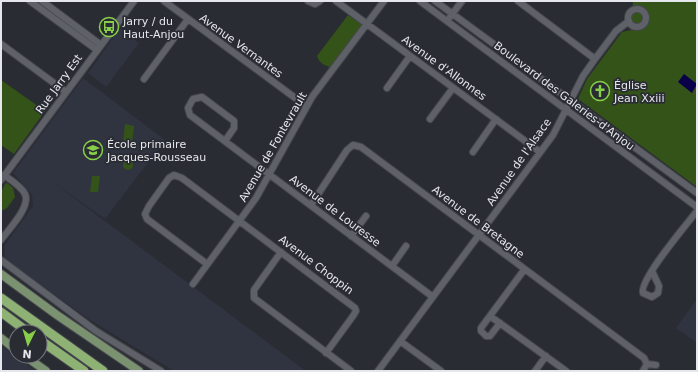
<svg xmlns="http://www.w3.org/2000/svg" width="698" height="372" font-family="'DejaVu Sans',sans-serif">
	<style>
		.built { fill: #303340 }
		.green { fill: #345318 }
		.water { fill: #0a0049 }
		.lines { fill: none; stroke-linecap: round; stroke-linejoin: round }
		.minor-casing { stroke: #46474d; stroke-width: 8 }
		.major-casing { stroke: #46474d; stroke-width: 10 }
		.highway-casing { stroke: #46474d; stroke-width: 11 }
		.minor { stroke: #5f6169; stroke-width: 6 }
		.major { stroke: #7b9270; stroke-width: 8 }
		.highway { stroke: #8eb274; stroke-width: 9 }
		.labels { text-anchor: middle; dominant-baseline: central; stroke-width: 3.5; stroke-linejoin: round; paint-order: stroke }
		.poi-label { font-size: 11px; fill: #e6e7ec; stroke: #2a2c33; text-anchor: start }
		.street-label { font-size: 11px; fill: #e6e7ec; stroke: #2a2c33 }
	</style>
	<rect width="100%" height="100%" fill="#2a2c33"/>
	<path class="built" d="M120 28 139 43 106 87 88 73Z
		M83 78 165 140 105 219 50 180 306 371H174L90 320 5 259 4 246 33 206 32 195 13 173Z
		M697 299V343L676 328Z
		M1 346 36 371H1Z"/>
	<path class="green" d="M633 1H697V187L578 99 587 79 622 32 631 30Z
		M348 15 364 26 334 69C326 65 320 65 317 56Z
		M1 80 45 111 14 154 1 145Z
		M125 124 134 126 132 143 123 142Z
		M123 165a5 5 0 1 1 10 0a5 5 0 1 1-10 0Z
		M92 176H100L98 192H90Z
		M7 183 13 188 15 197 7 208 1 211V192L5 184Z"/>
	<path class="water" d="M684 74 697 84 692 93 678 82Z"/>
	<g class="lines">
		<defs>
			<path id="minor" d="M30 1 97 50
				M42 1 101 45
				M164 1 306 106
				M308 1 315 4 320 1
				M336 1 540 152
				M420 1 697 207
				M435 1 697 193
				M518 1 595 59
				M628 18a9 9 0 1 1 18 0a9 9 0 1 1-18 0Z
				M450 17 462 1
				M1 44 66 92
				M144 79 188 19
				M387 88 410 56
				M430 119 453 88
				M225 141 234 128V121L202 97 193 99 188 108 190 115 433 297
				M473 152 496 119
				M1 180 134 1
				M311 205 347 150 353 145 361 147 644 358 647 364 643 371
				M351 236 366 216
				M1 240C8 230 31 207 25 194 22 187 11 180 4 175
				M281 252 254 290V298L351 371
				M1 260 96 331 161 371
				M207 264 147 219 145 214 149 206 169 178 174 175 182 178 355 308 356 311 353 316 326 353
				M392 266 406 246
				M652 271 659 286 658 293 652 297 643 293C639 280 687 224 697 211
				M193 284 256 198 312 97 384 1
				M490 316 566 371
				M500 323 490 336H486L481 331V328L524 270
				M400 341 441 371
				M647 364 656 365
				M378 371 553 135 583 76 595 59 616 31 629 21
				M535 371 546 356"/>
			<path id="major" d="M1 274 57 315 139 371
				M1 338 16 350
				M25 356 46 371"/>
			<path id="highway" d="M1 298 103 371
				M1 312 28 332
				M40 340 84 371"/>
		</defs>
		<use href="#minor" class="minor-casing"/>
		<use href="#major" class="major-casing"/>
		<use href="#highway" class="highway-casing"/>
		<use href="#minor" class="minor"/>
		<use href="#major" class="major"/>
		<use href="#highway" class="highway"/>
	</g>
	<defs>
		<symbol id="bus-ring" viewBox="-11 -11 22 22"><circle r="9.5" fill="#2a2c33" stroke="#88cf49" stroke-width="1.5"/><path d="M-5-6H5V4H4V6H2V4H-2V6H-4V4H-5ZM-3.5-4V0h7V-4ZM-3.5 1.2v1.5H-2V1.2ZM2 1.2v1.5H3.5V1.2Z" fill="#88cf49"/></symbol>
		<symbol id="church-ring" viewBox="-11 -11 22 22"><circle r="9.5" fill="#2a2c33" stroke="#88cf49" stroke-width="1.5"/><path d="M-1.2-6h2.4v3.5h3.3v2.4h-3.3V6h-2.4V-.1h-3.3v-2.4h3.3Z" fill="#88cf49"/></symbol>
		<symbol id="school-ring" viewBox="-11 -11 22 22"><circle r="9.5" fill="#2a2c33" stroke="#88cf49" stroke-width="1.5"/><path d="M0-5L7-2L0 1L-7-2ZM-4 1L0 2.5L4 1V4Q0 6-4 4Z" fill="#88cf49"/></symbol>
	</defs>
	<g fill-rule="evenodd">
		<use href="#bus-ring" x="98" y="16" width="22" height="22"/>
		<use href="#church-ring" x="589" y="80" width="22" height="22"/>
		<use href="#school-ring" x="82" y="139" width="22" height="22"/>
	</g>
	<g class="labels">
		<g class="poi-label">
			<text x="123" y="21">Jarry / du<tspan x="123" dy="13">Haut-Anjou</tspan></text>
			<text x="614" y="85">Église<tspan x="614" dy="13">Jean Xxiii</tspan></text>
			<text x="107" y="144">École primaire<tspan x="107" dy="13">Jacques-Rousseau</tspan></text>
		</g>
		<g class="street-label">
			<text transform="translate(241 46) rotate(36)">Avenue Vernantes</text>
			<text transform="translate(444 68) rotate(36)">Avenue d'Allonnes</text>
			<text transform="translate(59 84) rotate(-54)">Rue Jarry Est</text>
			<text transform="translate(564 96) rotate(37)">Boulevard des Galeries-d'Anjou</text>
			<text transform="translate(273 147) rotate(-60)">Avenue de Fontevrault</text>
			<text transform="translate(519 162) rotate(-55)">Avenue de l'Alsace</text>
			<text transform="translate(335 211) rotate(37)">Avenue de Louresse</text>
			<text transform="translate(478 222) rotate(37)">Avenue de Bretagne</text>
			<text transform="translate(316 265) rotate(37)">Avenue Choppin</text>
		</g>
	</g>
	<rect width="698" height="372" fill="none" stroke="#e6e7ec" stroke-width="4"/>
	<g transform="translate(28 344) rotate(185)"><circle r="19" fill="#2a2c33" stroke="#75777d"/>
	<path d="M0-3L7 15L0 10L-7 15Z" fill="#88cf49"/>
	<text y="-6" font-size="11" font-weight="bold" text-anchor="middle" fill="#e6e7ec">N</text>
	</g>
</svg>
